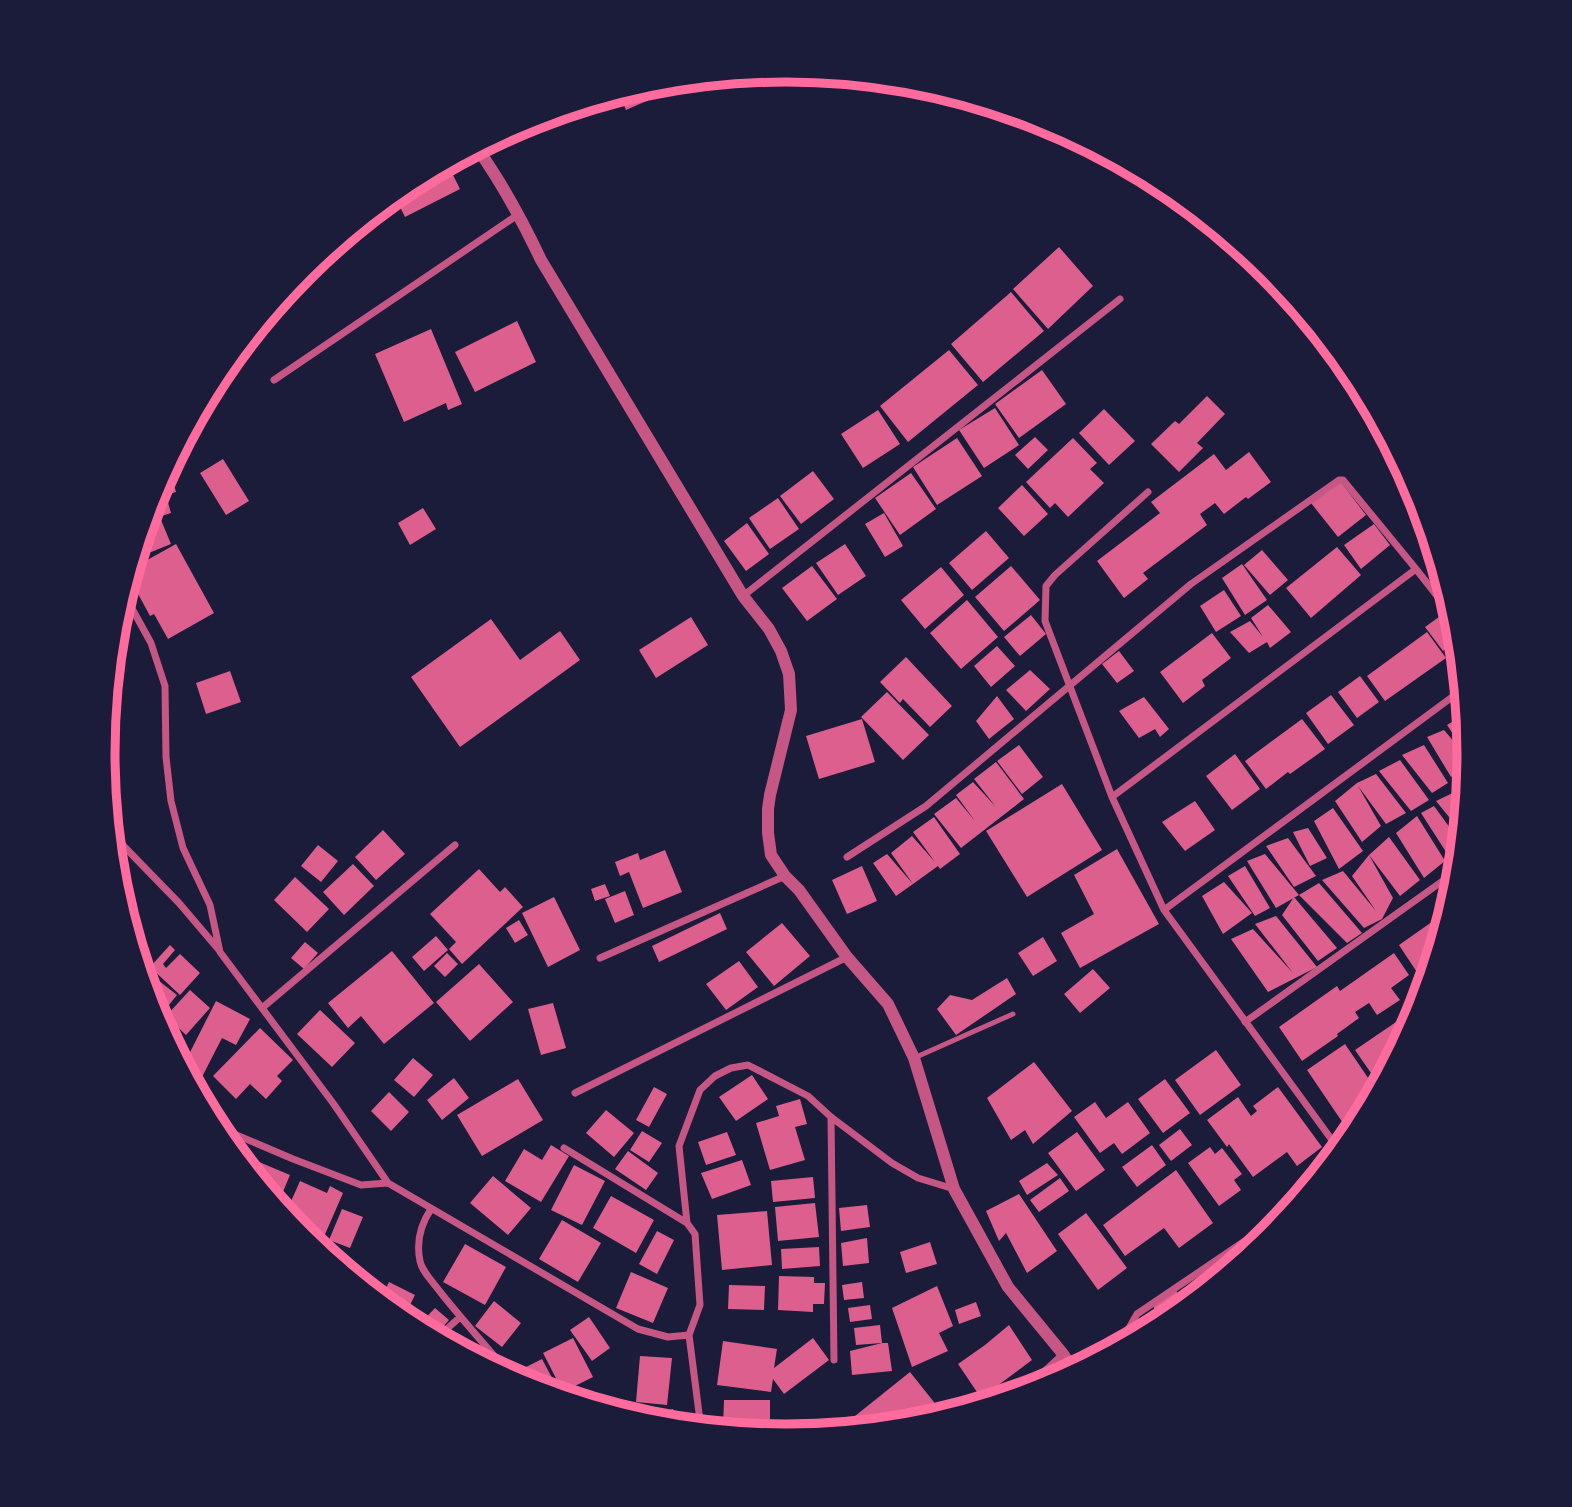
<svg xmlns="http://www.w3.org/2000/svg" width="1572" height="1507" font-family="'Archivo Narrow',sans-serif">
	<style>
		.building { fill: #dd5f8e }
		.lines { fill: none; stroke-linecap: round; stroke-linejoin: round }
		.service { stroke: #c65784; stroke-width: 5 }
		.minor { stroke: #c65784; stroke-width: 7 }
		.tertiary { stroke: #c65784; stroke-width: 12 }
		.rim { fill: none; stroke: #ff6b9d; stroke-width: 9 }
	</style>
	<rect width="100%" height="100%" fill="#1b1b3a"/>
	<path class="building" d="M688 80 664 92 659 82Z
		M655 83 660 95 626 110 619 93Z
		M447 163 460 189 405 217 394 195 407 185Z
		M354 228 359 236 316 261 315 260Z
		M1059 247 1093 286 1048 329 1013 289Z
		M1011 292 1044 331 983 382 951 344Z
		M517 321 536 362 475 392 455 352Z
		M431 329 462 404 448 410 446 403 404 422 375 354Z
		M949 350 978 385 908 442 880 406Z
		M1042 370 1066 404 1019 438 995 404Z
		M1354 374H1355L1368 399 1348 383Z
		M1207 396 1225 414 1197 443 1203 448 1179 472 1151 444 1175 421 1179 424Z
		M995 408 1019 445 984 468 959 430Z
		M1104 409 1135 441 1109 465 1079 433Z
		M878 410 900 444 863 468 841 434Z
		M1035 437 1048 450 1028 469 1015 455Z
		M957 438 982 476 937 505 913 467Z
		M1073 438 1097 463 1090 469 1104 483 1068 517 1055 503 1050 508 1026 482Z
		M1249 452 1271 482 1248 499 1246 497 1224 514 1215 503 1200 514 1207 525 1143 573 1148 579 1124 598 1097 561 1160 513 1151 502 1214 454 1226 470Z
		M223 459 249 501 226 515 200 473Z
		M167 468H169L176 492 166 495 171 513 146 521 155 492Z
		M813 471 834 499 801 524 780 496Z
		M911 473 936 509 900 535 875 498Z
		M1340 481 1366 515 1338 537 1311 503Z
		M1022 485 1048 514 1024 536 998 508Z
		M778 498 799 529 770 549 749 518Z
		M423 508 436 529 410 545 398 523Z
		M884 513 903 546 885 557 865 524Z
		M161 520 171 544 134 559 144 527Z
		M747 523 769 554 746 571 724 541Z
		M1374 524 1390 545 1361 569 1344 545Z
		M986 531 1009 558 972 590 949 563Z
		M176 544 214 613 168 639 154 614 150 616 129 577 131 569Z
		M845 544 866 576 838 595 816 563Z
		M1337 547 1361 575 1311 618 1286 588Z
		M1262 550 1288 580 1270 595 1244 565Z
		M1242 564 1267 600 1245 615 1222 578Z
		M812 566 837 599 807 621 782 588Z
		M1011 566 1040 600 1004 631 975 597Z
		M941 567 964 595 925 629 901 600Z
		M1224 590 1241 616 1216 632 1200 606Z
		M967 600 998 637 961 669 930 633Z
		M1268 605 1291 632 1270 648 1267 642 1249 653 1230 632 1250 621 1263 637 1251 618Z
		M1443 614 1458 634V640L1443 651 1425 627Z
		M1031 615 1046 634 1020 656 1004 637Z
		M691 617 708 645 656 678 639 650Z
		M491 619 520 660 560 631 580 660 460 747 411 677Z
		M1427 632 1446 658 1385 701 1367 676Z
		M1212 633 1231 658 1202 680 1205 686 1183 703 1160 672Z
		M997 646 1015 666 991 687 974 666Z
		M1119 651 1134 671 1117 683 1102 664Z
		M906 657 952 706 930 727 903 699 900 703 880 682Z
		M1030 670 1050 689 1026 711 1006 690Z
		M230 671 241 702 206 714 196 683Z
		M1360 676 1379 702 1357 718 1338 692Z
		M887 692 929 735 903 760 861 717Z
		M1331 695 1354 725 1328 744 1306 713Z
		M997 696 1014 719 989 739 976 721Z
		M1144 697 1169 729 1160 737 1155 729 1139 738 1119 711Z
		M1466 713 1469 754V758L1447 725Z
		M862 719 875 762 819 779 806 736Z
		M1302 719 1325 749 1290 774 1288 772 1266 789 1245 761Z
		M1444 730 1469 759 1468 765 1451 777 1427 737Z
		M1019 745 1043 777 1022 794 997 761Z
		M1424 745 1448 783 1432 793 1402 755Z
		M1235 754 1260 789 1232 810 1206 776Z
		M1400 760 1429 800 1411 811 1379 771Z
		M996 762 1024 799 961 848 934 814 956 798 975 821 956 795 973 782 996 807 974 779Z
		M1376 774 1406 813 1386 824 1358 786 1381 826 1362 842 1335 801 1357 783Z
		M1062 784 1102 850 1027 897 986 831Z
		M1459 790 1465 798 1462 833 1436 801Z
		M1195 801 1215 830 1185 851 1162 822Z
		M1434 806 1461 843 1460 853 1448 855 1421 813Z
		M1333 808 1363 851 1339 869 1314 821Z
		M1417 816 1445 861 1424 878 1396 833Z
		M934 817 960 854 940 869 938 866 913 884 891 853 912 836 935 862 913 832Z
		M1308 828 1327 858 1310 866 1293 832Z
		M383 830 405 854 376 880 355 857Z
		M1389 837 1420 880 1400 896 1369 855Z
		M1288 838 1316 876 1294 887 1266 846Z
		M318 845 338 861 321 882 301 866Z
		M1117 849 1159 924 1080 968 1061 933 1094 914 1074 875Z
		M665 850 682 892 643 908 629 872 620 876 615 862 638 853 640 860Z
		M887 854 913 884 896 896 873 863Z
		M1265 854 1299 895 1276 908 1247 861Z
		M1369 855 1393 898 1382 919 1364 928 1322 880 1343 871 1376 911 1352 876Z
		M353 864 374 886 344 915 323 892Z
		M862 866 877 901 847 914 832 880Z
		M1245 866 1270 908 1255 916 1228 876Z
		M479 869 500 892 505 887 523 907 462 964 449 949 456 942 430 914Z
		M295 877 329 909 307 932 274 900Z
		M1224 882 1252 913 1223 934 1202 896Z
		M1319 883 1362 933 1347 943 1299 895Z
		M605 884 610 896 595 901 591 889Z
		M625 891 634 915 615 923 605 899Z
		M554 897 580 950 548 967 522 913Z
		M1294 897 1337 948 1318 961 1282 915Z
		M720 913 727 929 659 962 652 946Z
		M1276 916 1317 967 1268 992 1231 939 1253 929 1293 973 1255 924Z
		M1436 919 1443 930 1426 986 1399 945Z
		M519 920 528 935 515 943 506 928Z
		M782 923 810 956 774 986 746 952Z
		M436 936 448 950 424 971 412 957Z
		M1043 937 1057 961 1033 976 1018 953Z
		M305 942 318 953 304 969 291 958Z
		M170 945 175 950 163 964 166 968 180 954 200 973 180 995 150 967Z
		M392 951 434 1003 384 1044 361 1016 348 1028 328 1003Z
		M447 953 458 964 445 977 434 966Z
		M1394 953 1409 975 1391 988 1400 1000 1377 1015 1369 1003 1355 1012 1359 1018 1337 1034 1338 1036 1302 1061 1279 1027 1337 986 1340 991Z
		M739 961 758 987 726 1010 706 984Z
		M479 964 513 1002 470 1041 436 1002Z
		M140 966 177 995 157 1020 154 1015Z
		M1093 969 1110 988 1080 1013 1064 994Z
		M1007 978 1016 994 956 1035 937 1009 950 995 972 1000Z
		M190 990 210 1008 186 1035 166 1016Z
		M216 1001 250 1019 236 1045 222 1038 202 1077 183 1066Z
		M553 1003 566 1048 541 1055 528 1009Z
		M1421 1005 1417 1015 1380 1086 1355 1050Z
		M320 1010 355 1043 332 1067 297 1034Z
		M260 1028 293 1060 277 1076 282 1081 266 1099 250 1084 236 1099 213 1076Z
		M1345 1044 1377 1091 1359 1125 1349 1132 1307 1070Z
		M1216 1050 1241 1085 1200 1115 1175 1080Z
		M413 1058 433 1075 414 1097 394 1080Z
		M1034 1062 1072 1111 1033 1144 1025 1130 1011 1140 987 1098Z
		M752 1075 768 1099 736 1121 719 1097Z
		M454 1078 469 1098 442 1120 427 1100Z
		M518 1079 543 1120 482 1156 457 1115Z
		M1165 1079 1190 1113 1163 1133 1138 1099Z
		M654 1087 667 1094 649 1127 636 1120Z
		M1278 1087 1322 1147 1297 1166 1287 1152 1253 1177 1229 1144 1227 1147 1207 1120 1238 1097 1251 1116 1257 1111 1253 1106Z
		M389 1092 409 1112 391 1131 371 1111Z
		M800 1099 807 1124 795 1127 805 1160 770 1170 756 1123 779 1116 776 1106Z
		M1095 1102 1106 1118 1128 1102 1150 1133 1122 1154 1114 1143 1100 1153 1074 1117Z
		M606 1110 634 1133 614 1157 586 1133Z
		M1180 1129 1192 1145 1171 1161 1159 1145Z
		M642 1131 662 1143 649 1162 630 1150Z
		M727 1132 736 1155 706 1165 698 1142Z
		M1077 1132 1105 1170 1076 1191 1048 1153Z
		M551 1145 569 1156 541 1202 505 1181 524 1149 542 1160Z
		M1152 1145 1166 1165 1137 1187 1122 1167Z
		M1210 1147 1215 1154 1222 1148 1242 1174 1234 1180 1241 1190 1219 1206 1188 1163Z
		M628 1151 658 1173 646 1190 615 1169Z
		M742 1160 751 1185 712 1199 701 1173Z
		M259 1162 290 1175 277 1206 253 1176Z
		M1047 1163 1058 1175 1027 1195 1019 1181Z
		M574 1165 605 1181 582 1225 551 1210Z
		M1176 1170 1213 1223 1179 1248 1164 1228 1125 1256 1103 1225Z
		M493 1176 531 1208 508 1235 470 1203Z
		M813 1177 815 1198 773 1202 771 1181Z
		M1060 1178 1069 1191 1039 1212 1030 1200Z
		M300 1181 327 1193 330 1186 343 1193 323 1239 293 1225 285 1215Z
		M1019 1194 1057 1251 1027 1273 1006 1233 999 1241 986 1211Z
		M611 1196 654 1220 636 1253 593 1228Z
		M815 1203 819 1237 778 1241 775 1207Z
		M867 1205 870 1227 841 1231 839 1208Z
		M342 1209 363 1217 350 1248 329 1240Z
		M767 1211 772 1265 722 1270 717 1215Z
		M1086 1213 1127 1268 1098 1290 1058 1234Z
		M562 1220 601 1243 578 1282 539 1259Z
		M657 1231 674 1240 657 1274 639 1264Z
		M1267 1232 1269 1237 1248 1254 1244 1249Z
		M867 1238 869 1263 843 1266 841 1243Z
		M930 1242 937 1264 906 1273 900 1252Z
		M465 1244 506 1267 485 1305 443 1282Z
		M819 1247 820 1266 782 1269 781 1249Z
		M333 1255 353 1262 348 1274 331 1260Z
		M631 1272 668 1288 653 1323 616 1308Z
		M1212 1273 1217 1280 1164 1323 1152 1305 1175 1289 1179 1295Z
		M779 1276 814 1277V1283H825L824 1304H813V1312L778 1310Z
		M355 1279 380 1290 377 1298 355 1280Z
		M389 1282 415 1295 403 1319 380 1300Z
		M862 1282 864 1298 844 1300 842 1285Z
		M729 1285 765 1286 764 1310 728 1309Z
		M937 1286 953 1326 939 1333 948 1351 912 1367 892 1308Z
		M494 1301 521 1323 502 1347 475 1326Z
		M976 1302 981 1316 959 1324 955 1310Z
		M870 1305 872 1319 850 1322 848 1308Z
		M435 1308 449 1320 434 1337 417 1327Z
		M589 1317 610 1348 592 1361 570 1330Z
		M880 1325 882 1343 856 1345 854 1328Z
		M1009 1325 1032 1360 981 1398 958 1364 985 1345Z
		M449 1332 468 1352 466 1354 441 1340Z
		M573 1338 593 1377 563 1392 543 1353Z
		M813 1338 829 1360 784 1394 773 1379 771 1392 717 1385 723 1341 777 1349 774 1368Z
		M882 1343H888L892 1371 852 1375 850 1351Z
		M640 1356 672 1358 667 1405 636 1402Z
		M542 1359 559 1391 554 1394 535 1388 524 1368Z
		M910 1372 945 1416 919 1424 835 1432Z
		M724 1400H770V1428L723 1427Z
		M673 1409 679 1426 652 1424 638 1419Z"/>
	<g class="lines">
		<path class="service" d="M914 1058 1013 1014"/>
		<path class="minor" d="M274 380 519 214
			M1148 492 1055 575 1046 586 1045 621 1112 797 1164 910 1340 1151
			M1416 569 1456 620
			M124 594 151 643 165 686 166 757 171 801 183 848 210 905 220 952 333 1103 388 1183 638 1329 668 1337 689 1335
			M743 596 1120 299
			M110 832 179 903 219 950
			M847 857 926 806 1191 584 1339 480H1343L1416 569 1112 797
			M1164 910 1463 689
			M600 958 785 876
			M262 1008 455 845
			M1245 1022 1458 870
			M575 1093 847 957
			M831 1117 834 1360
			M213 1125 293 1159 361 1185 388 1183
			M564 1148 687 1223
			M431 1209C421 1224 416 1242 420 1261 422 1272 434 1283 441 1293 465 1323 491 1352 516 1381
			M437 1338 460 1317
			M1124 1344 1125 1335 1137 1314 1292 1209
			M1021 1393 1063 1354
			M703 1429 699 1413 689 1335 700 1305 695 1234 687 1223 679 1146 700 1090 715 1076 731 1068 748 1065 808 1096 831 1117 892 1163 918 1178 954 1189"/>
		<path class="tertiary" d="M477 148C502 183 522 220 541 260L743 596 769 629 781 651 789 674 791 710 770 795 768 809V833L771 855 785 876 799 890 847 957 888 1004 914 1058 954 1189 1008 1287 1063 1354 1074 1371"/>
	</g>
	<path d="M0 0H1572V1507H0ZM115 753a671 671 0 1 1 1342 0a671 671 0 1 1-1342 0Z" fill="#1b1b3a" fill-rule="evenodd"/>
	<path class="rim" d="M115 753a671 671 0 1 1 1342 0a671 671 0 1 1-1342 0Z"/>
</svg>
